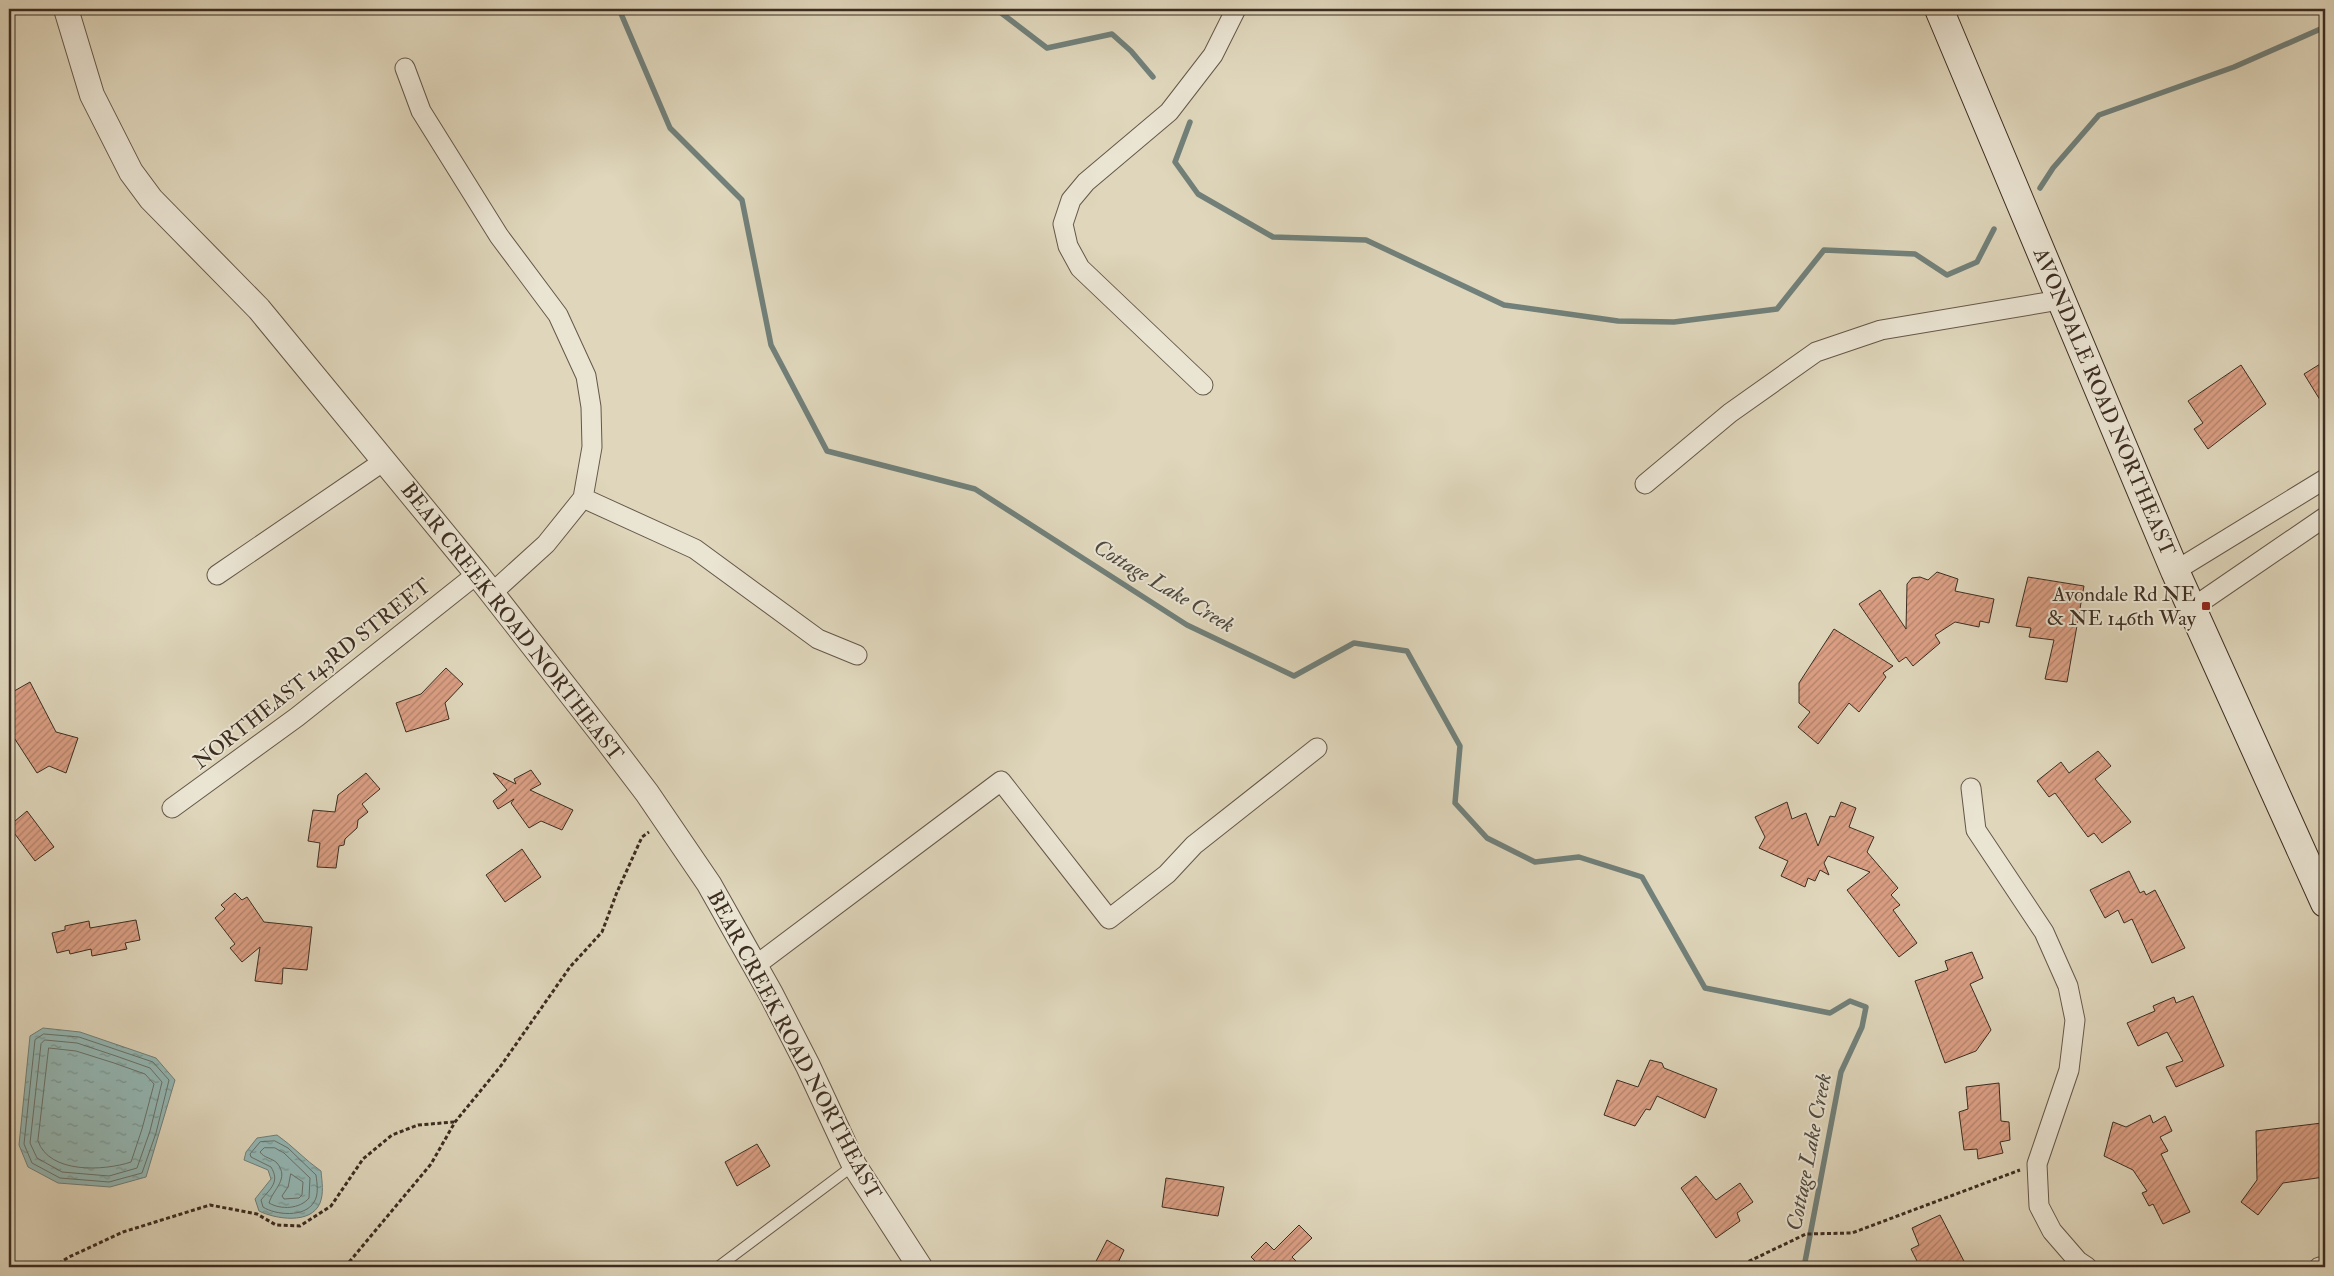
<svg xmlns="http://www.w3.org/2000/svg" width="2334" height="1276" font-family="'IM FELL Double Pica',serif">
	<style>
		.water { fill: url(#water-ripples); stroke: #71807a }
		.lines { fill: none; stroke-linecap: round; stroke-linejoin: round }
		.shore { stroke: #68726b; stroke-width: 1 }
		.stream { stroke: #71807a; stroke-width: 5.5 }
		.building { fill: url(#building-hatch); stroke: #3c2d21 }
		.service-casing { stroke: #655748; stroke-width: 12 }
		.minor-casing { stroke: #655748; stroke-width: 21 }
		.tertiary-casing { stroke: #655748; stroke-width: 26 }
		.secondary-casing { stroke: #3c2d21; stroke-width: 30 }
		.path { stroke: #3c2d21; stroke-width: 3; stroke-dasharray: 4 2.5; stroke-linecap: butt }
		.service { stroke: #eae4d3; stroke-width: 10 }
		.minor { stroke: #eae4d3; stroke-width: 19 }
		.tertiary { stroke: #eae4d3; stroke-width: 24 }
		.secondary { stroke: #eae4d3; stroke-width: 28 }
		.poi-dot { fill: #8f2418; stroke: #eae4d3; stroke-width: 2 }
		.labels { text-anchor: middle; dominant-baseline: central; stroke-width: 4; stroke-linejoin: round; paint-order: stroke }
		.street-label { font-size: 21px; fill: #3c2d21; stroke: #eae4d3 }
		.poi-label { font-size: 21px; fill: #3c2d21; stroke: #eae4d3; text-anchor: end }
		.water-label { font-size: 22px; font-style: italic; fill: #4e493f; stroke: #eae4d3 }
	</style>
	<defs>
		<pattern id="water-ripples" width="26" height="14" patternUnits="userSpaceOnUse" patternTransform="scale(1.25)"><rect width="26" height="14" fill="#94b8b5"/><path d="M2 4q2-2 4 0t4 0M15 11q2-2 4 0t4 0" fill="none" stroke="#7a9693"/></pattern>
		<pattern id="building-hatch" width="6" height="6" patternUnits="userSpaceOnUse" patternTransform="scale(1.25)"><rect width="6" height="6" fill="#db9f84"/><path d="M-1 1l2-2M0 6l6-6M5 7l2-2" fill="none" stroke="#b3826c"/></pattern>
	</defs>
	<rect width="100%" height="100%" fill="#dfd6bb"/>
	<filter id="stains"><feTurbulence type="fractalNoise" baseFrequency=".004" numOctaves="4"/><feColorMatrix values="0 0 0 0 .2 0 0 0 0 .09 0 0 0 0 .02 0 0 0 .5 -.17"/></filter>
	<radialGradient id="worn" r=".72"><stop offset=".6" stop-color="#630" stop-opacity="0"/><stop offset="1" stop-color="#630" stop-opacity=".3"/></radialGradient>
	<path class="water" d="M43 1028 80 1032 156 1058 175 1080 146 1177 110 1187 58 1183 28 1167 19 1145 30 1036Z
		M277 1135C293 1146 305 1160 321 1171 322 1182 324 1193 320 1203 311 1225 275 1219 259 1211L255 1199 271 1179 268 1170 244 1160 246 1152 257 1138Z"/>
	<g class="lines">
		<path class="shore" d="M44 1034 79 1037 153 1062 169 1080 156 1133 142 1173 109 1182 60 1178 32 1163 24 1144 35 1040Z
			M45 1040 77 1043 116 1056 150 1068 162 1082 150 1131 137 1168 109 1176 62 1172 37 1158 30 1143 41 1044Z
			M49 1048 76 1051 114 1063 145 1074 154 1084 142 1129 131 1162C104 1171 49 1174 38 1141Z
			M275 1141 288 1148 316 1175C317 1183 319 1195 314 1202 305 1218 275 1215 263 1207L261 1200C271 1188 280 1182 271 1167L251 1157 250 1154 260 1142Z
			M275 1148 284 1153 310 1178 309 1198C300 1209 281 1210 269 1203 273 1189 290 1179 277 1163 272 1158 264 1158 260 1152L264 1148Z
			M291 1174 303 1182 302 1195 299 1198 284 1199 282 1196 288 1187Z"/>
		<path class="stream" d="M619 9 670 128 742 200 771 345 827 451 975 489 1187 625 1294 676 1354 643 1407 651 1460 746 1455 803 1487 838 1535 862 1579 857 1642 877 1705 988 1830 1013 1850 1001 1866 1007 1862 1027 1841 1072 1804 1267
			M996 9 1047 48 1112 34 1131 51 1153 77
			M1190 122 1175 162 1198 194 1273 237 1366 240 1504 305 1618 321 1674 322 1777 309 1824 250 1915 254 1947 275 1977 262 1994 229
			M2040 188 2053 168 2099 115 2234 67 2325 27"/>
	</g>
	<path class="building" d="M2325 361V408L2304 374Z
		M2241 365 2266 404 2208 449 2194 429 2203 423 2188 401Z
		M1937 572 1958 579 1955 591 1994 599 1989 623 1980 621 1979 627 1955 622 1935 635 1940 643 1913 666 1906 657 1899 662 1859 604 1880 590 1906 629 1907 584 1912 578 1920 577 1928 580Z
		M2028 577 2084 586 2067 682 2045 679 2054 640 2029 637 2031 628 2016 626Z
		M1834 629 1893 666 1883 673 1886 677 1859 712 1849 703 1818 744 1798 727 1810 712 1799 703V683Z
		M446 668 463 684 445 703 449 719 406 732 396 703 421 694Z
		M30 682 56 732 78 738 66 773 49 766 37 773 9 730V694Z
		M2098 751 2111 766 2095 779 2131 822 2102 843 2094 833 2088 837 2055 793 2049 797 2037 781 2061 762 2069 773Z
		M531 770 541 784 530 790 573 810 562 830 541 821 529 828 511 803 514 799 498 809 493 801 507 790 493 773 516 784 514 779Z
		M366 773 380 789 362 804 368 812 358 820 357 828 345 839 344 845 339 846 336 868 317 867 320 843 308 841 313 810 335 812 338 795Z
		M1787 802 1792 819 1806 813 1818 846 1830 816 1835 817 1841 802 1856 808 1849 827 1874 837 1867 852 1898 888 1891 895 1900 905 1893 910 1917 943 1899 957 1847 890 1870 872 1828 856 1824 863 1829 875 1820 870 1815 881 1808 878 1805 887 1781 876 1788 861 1759 848 1765 837 1755 817Z
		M27 811 54 847 35 861 9 826Z
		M522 849 541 877 505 902 486 875Z
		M2129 871 2140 893 2144 891 2146 895 2155 890 2185 948 2152 963 2132 919 2124 923 2118 910 2105 918 2090 890Z
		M235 893 242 900 247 897 264 922 312 927 307 970 283 968 282 984 255 981 260 947 242 962 230 948 235 944 215 918 225 909 221 905Z
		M136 920 140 940 125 943 127 949 92 956 91 949 70 954 69 950 57 953 52 933 65 930V926L89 921 90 928Z
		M1972 952 1983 978 1970 984 1991 1030 1976 1051 1945 1063 1915 981 1948 970 1945 961Z
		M2193 996 2224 1066 2176 1087 2166 1067 2183 1061 2167 1032 2138 1046 2127 1023 2155 1011 2153 1006 2174 997 2176 1003Z
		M1650 1060 1662 1063 1664 1068 1717 1089 1705 1118 1657 1096 1650 1110 1646 1109 1635 1126 1604 1115 1617 1080 1638 1087Z
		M1999 1083 2001 1121 2009 1122 2010 1140 2000 1142 2003 1153 1978 1159 1977 1149 1964 1150 1959 1112 1968 1109 1966 1087Z
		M2150 1115 2153 1123 2165 1116 2172 1131 2160 1137 2168 1151 2161 1154 2190 1212 2163 1224 2153 1204 2149 1206 2142 1193 2147 1191 2133 1170 2104 1156 2113 1122 2126 1127Z
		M2322 1123 2324 1177 2283 1183 2258 1215 2241 1202 2257 1180 2256 1131Z
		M757 1144 770 1166 737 1186 725 1162Z
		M1696 1176 1716 1200 1740 1183 1753 1202 1737 1213 1740 1221 1716 1238 1681 1188Z
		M1166 1178 1224 1187 1218 1216 1162 1207Z
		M1940 1215 1967 1267H1920L1911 1249 1919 1245 1912 1228Z
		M1299 1225 1312 1238 1292 1257 1296 1261 1289 1267H1261L1251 1257 1266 1242 1274 1250Z
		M1107 1240 1124 1250 1116 1267H1093Z"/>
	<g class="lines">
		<defs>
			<path id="service" d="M718 1267 854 1165"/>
			<path id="minor" d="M405 68 421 111 499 236 558 315 586 376 591 407 592 447 583 498 546 544 492 593
				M1203 385 1080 268 1068 246 1063 224 1071 200 1086 182 1169 112 1213 55 1236 9
				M1645 484 1730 413 1816 352 1881 330 2060 300
				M583 498 695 549 818 639 857 655
				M2175 571 2325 479
				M217 575 384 461
				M2192 608 2325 517
				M1971 788 1976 830 2044 932 2068 986 2075 1020 2069 1070 2037 1164 2039 1206 2052 1231 2078 1261 2087 1267
				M172 808 297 717 477 574
				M755 966 1001 781 1109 919 1167 874 1194 845 1317 748
				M2319 1267 2325 1266"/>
			<path id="tertiary" d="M66 9 92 95 131 172 151 199 259 309 477 574 606 739 647 793 709 884 771 994 808 1066 854 1165 920 1267"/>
			<path id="secondary" d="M1939 9 2175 571 2325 903"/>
		</defs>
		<use href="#service" class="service-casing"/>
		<use href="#minor" class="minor-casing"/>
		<use href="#tertiary" class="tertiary-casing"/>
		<use href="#secondary" class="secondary-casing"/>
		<path class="path" d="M53 1267 69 1257 123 1232 210 1205 257 1214 276 1225 300 1226 331 1206 363 1159 392 1135 418 1125 454 1122
			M345 1267 431 1164 455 1122 500 1067 570 967 602 932 617 892 642 837 649 832
			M1737 1267 1806 1234 1852 1233 2020 1170"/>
		<use href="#service" class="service"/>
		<use href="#minor" class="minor"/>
		<use href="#tertiary" class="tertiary"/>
		<use href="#secondary" class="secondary"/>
	</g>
	<rect class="poi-dot" x="2201" y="601" width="10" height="10" rx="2.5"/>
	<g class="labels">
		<g class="street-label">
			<text transform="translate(2104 402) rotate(67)">AVONDALE ROAD NORTHEAST</text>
			<text transform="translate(512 622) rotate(52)">BEAR CREEK ROAD NORTHEAST</text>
			<text transform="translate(312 674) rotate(-38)">NORTHEAST 143RD STREET</text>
			<text transform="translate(794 1045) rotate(62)">BEAR CREEK ROAD NORTHEAST</text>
		</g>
		<g class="poi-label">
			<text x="2196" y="594">Avondale Rd NE<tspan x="2196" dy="24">&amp; NE 146th Way</tspan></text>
		</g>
		<g class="water-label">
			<text transform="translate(1164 586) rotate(31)">Cottage Lake Creek</text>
			<text transform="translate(1809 1152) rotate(-79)">Cottage Lake Creek</text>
		</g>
	</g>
	<rect width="2334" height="1276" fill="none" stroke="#dfd6bb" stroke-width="30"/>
	<rect x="10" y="10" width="2314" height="1256" fill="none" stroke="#3c2d21" stroke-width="2.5"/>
	<rect x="15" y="15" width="2304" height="1246" fill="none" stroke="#3c2d21"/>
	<rect width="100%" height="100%" filter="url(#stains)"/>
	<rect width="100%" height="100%" fill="url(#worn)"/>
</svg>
